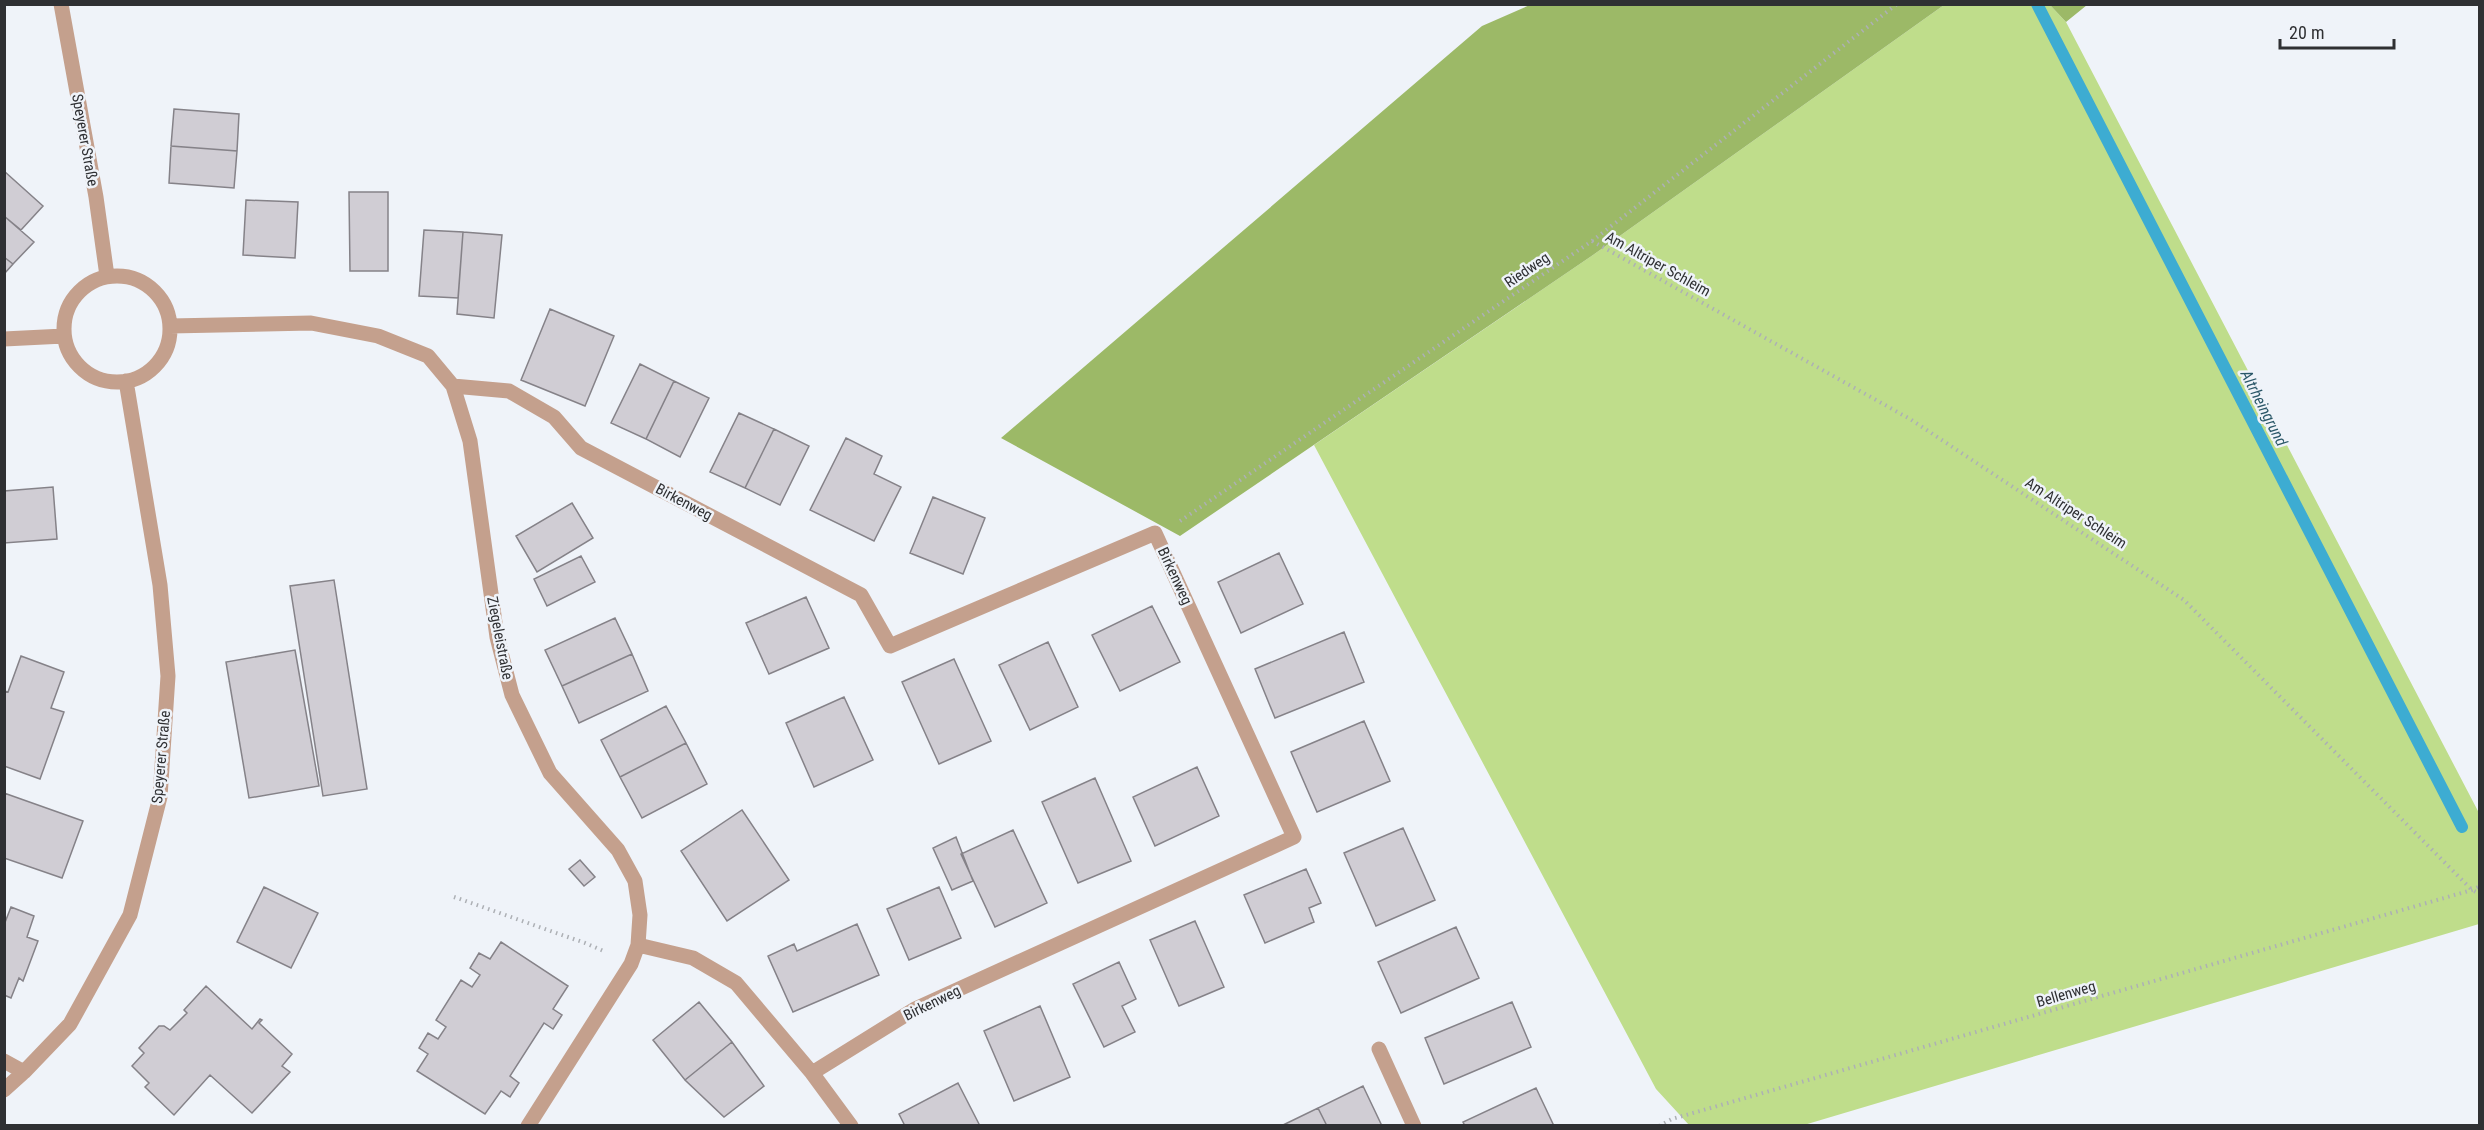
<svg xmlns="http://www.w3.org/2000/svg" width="2484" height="1130" font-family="'Roboto Condensed',sans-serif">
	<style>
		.green { fill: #bfdd8b }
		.forest { fill: #9cb967 }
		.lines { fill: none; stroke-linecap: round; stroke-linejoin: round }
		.stream { stroke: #3dacd2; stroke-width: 12 }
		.building { fill: #d0cdd4; stroke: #858288; stroke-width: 1.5 }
		.path { stroke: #adb0b5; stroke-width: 4; stroke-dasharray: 1.5 4.5; stroke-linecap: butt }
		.minor { stroke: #c4a08d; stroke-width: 15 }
		.labels { text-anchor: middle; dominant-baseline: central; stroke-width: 5; stroke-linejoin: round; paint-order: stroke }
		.street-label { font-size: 15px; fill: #2f3033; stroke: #eff3f9 }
		.water-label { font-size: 16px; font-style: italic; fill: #2a5768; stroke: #eff3f9 }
	</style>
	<rect width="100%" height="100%" fill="#eff3f9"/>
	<path class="green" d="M1944 5H2050L2066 22 2479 813V924L1804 1125H1689L1656 1089 1314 445 1593 255Z"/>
	<path class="forest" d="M1532 4 1944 5 1593 255 1180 536 1001 438 1482 26Z
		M2050 5H2087L2066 22Z"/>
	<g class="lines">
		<path class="stream" d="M2037 4 2462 827"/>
	</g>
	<path class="building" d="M174 109 239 114 237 151 171 146Z
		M171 146 237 151 234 188 169 183Z
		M4 171 43 206 21 230 4 216Z
		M349 192H388V271H350Z
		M246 200 298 202 295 258 243 255Z
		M4 216 34 242 13 264 4 257Z
		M424 230 463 232 458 298 419 296Z
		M463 232 502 235 494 318 457 314Z
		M4 257 13 264 4 274Z
		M550 309 614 336 585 406 521 380Z
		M640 364 674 381 646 439 611 423Z
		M674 381 709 398 680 457 646 439Z
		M739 413 774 429 745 488 710 472Z
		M774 429 809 446 780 505 745 488Z
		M846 438 882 456 874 474 901 487 874 541 810 510Z
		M53 487 57 539 4 543V491Z
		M933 497 985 518 963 574 910 553Z
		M572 503 593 538 537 572 516 536Z
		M1279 553 1303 604 1241 633 1218 582Z
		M581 556 595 582 547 606 534 579Z
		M334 580 367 789 323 796 290 586Z
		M806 597 829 648 769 674 746 623Z
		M1152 606 1180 662 1120 691 1092 635Z
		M615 618 632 654 562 686 545 650Z
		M1344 632 1364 682 1275 718 1255 669Z
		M1048 642 1078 707 1030 730 999 665Z
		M295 650 319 786 249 798 226 662Z
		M632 654 648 691 579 723 562 686Z
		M21 656 64 672 51 708 64 712 40 779 4 766V691L8 692Z
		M954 659 991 741 939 764 902 682Z
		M844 697 873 760 814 787 786 723Z
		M666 706 686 743 620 777 601 740Z
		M1364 721 1390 781 1317 812 1291 752Z
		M686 743 707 784 642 818 620 777Z
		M1197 767 1219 816 1155 846 1133 797Z
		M1095 778 1131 861 1078 883 1042 802Z
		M4 793 83 821 62 878 4 858Z
		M742 810 789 880 727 921 681 851Z
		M1403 828 1435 900 1376 926 1344 853Z
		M1013 830 1047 903 995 927 961 854Z
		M956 837 973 881 952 890 933 848Z
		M580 860 595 877 584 886 569 869Z
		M1306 869 1321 903 1309 908 1314 922 1265 943 1244 895Z
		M264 887 318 913 291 968 237 942Z
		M939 887 961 938 909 960 887 909Z
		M11 907 34 916 27 937 38 941 23 981 19 978 11 998 4 995V925Z
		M1195 921 1224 987 1179 1006 1150 940Z
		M857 924 879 975 793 1012 768 956 794 944 797 951Z
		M1456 927 1479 978 1401 1013 1378 962Z
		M501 942 568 986 553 1009 562 1015 553 1029 544 1023 510 1076 519 1083 510 1097 501 1091 485 1114 417 1071 428 1054 419 1048 428 1033 438 1039 446 1027 436 1020 461 980 472 987 480 975 470 968 479 953 490 959Z
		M1119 962 1136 999 1122 1006 1135 1032 1104 1047 1073 984Z
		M206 986 252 1029 260 1019 262 1020 259 1023 292 1054 282 1066 290 1072 252 1113 210 1075 174 1115 145 1087 149 1083 132 1066 144 1053 139 1048 159 1026H164L170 1030 187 1013 184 1010Z
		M699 1002 732 1042 685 1080 653 1040Z
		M1512 1002 1531 1047 1444 1084 1425 1038Z
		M1040 1006 1070 1077 1014 1101 984 1031Z
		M732 1042 764 1086 724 1117 685 1080Z
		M958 1083 980 1126H905L899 1114Z
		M1363 1086 1382 1126H1327L1318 1108Z
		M1536 1088 1554 1126H1465L1463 1122Z
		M1318 1108 1327 1126H1281Z"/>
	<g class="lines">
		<path class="path" d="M1592 241 1910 419 2184 600 2472 890 2480 894
			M1180 521 1592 241 1897 4
			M454 897 585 943 606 952
			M1659 1126 1672 1119 2472 890 2480 886"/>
		<path class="minor" d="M61 4 96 197 107 276
			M64 329a53 53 0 1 1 106 0a53 53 0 1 1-106 0Z
			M170 326 311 323 378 336 428 356 453 386 470 441 497 637 512 695 550 773 618 850 635 881 640 915 638 945 631 964 528 1126
			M4 339 64 336
			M453 386 509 391 554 417 581 448 861 595 890 646 1155 533 1294 837 915 1009 812 1073 736 983 693 958 638 945
			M1379 1049 1414 1126
			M4 1061 24 1072
			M812 1073 851 1126
			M4 1090 24 1072 70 1024 130 915 160 797 168 676 160 585 126 381"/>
	</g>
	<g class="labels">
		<g class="street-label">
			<text transform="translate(85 140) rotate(80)">Speyerer Straße</text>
			<text transform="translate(1658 264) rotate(29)">Am Altriper Schleim</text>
			<text transform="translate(1527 270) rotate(-34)">Riedweg</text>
			<text transform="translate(684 502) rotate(28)">Birkenweg</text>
			<text transform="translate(2076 513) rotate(33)">Am Altriper Schleim</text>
			<text transform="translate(1175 576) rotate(65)">Birkenweg</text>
			<text transform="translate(500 638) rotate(79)">Ziegeleistraße</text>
			<text transform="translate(161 757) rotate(-85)">Speyerer Straße</text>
			<text transform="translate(2066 994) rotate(-16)">Bellenweg</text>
			<text transform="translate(932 1003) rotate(-26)">Birkenweg</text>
		</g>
		<g class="water-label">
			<text transform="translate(2264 408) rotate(63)">Altrheingrund</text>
		</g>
	</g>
	<rect width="2484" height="1130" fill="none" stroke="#2f3033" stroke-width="12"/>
	<path d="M2280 39v9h114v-9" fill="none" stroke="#2f3033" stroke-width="3"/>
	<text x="2289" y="39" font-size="18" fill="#2f3033" stroke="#eff3f9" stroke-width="4.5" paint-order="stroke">20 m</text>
</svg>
